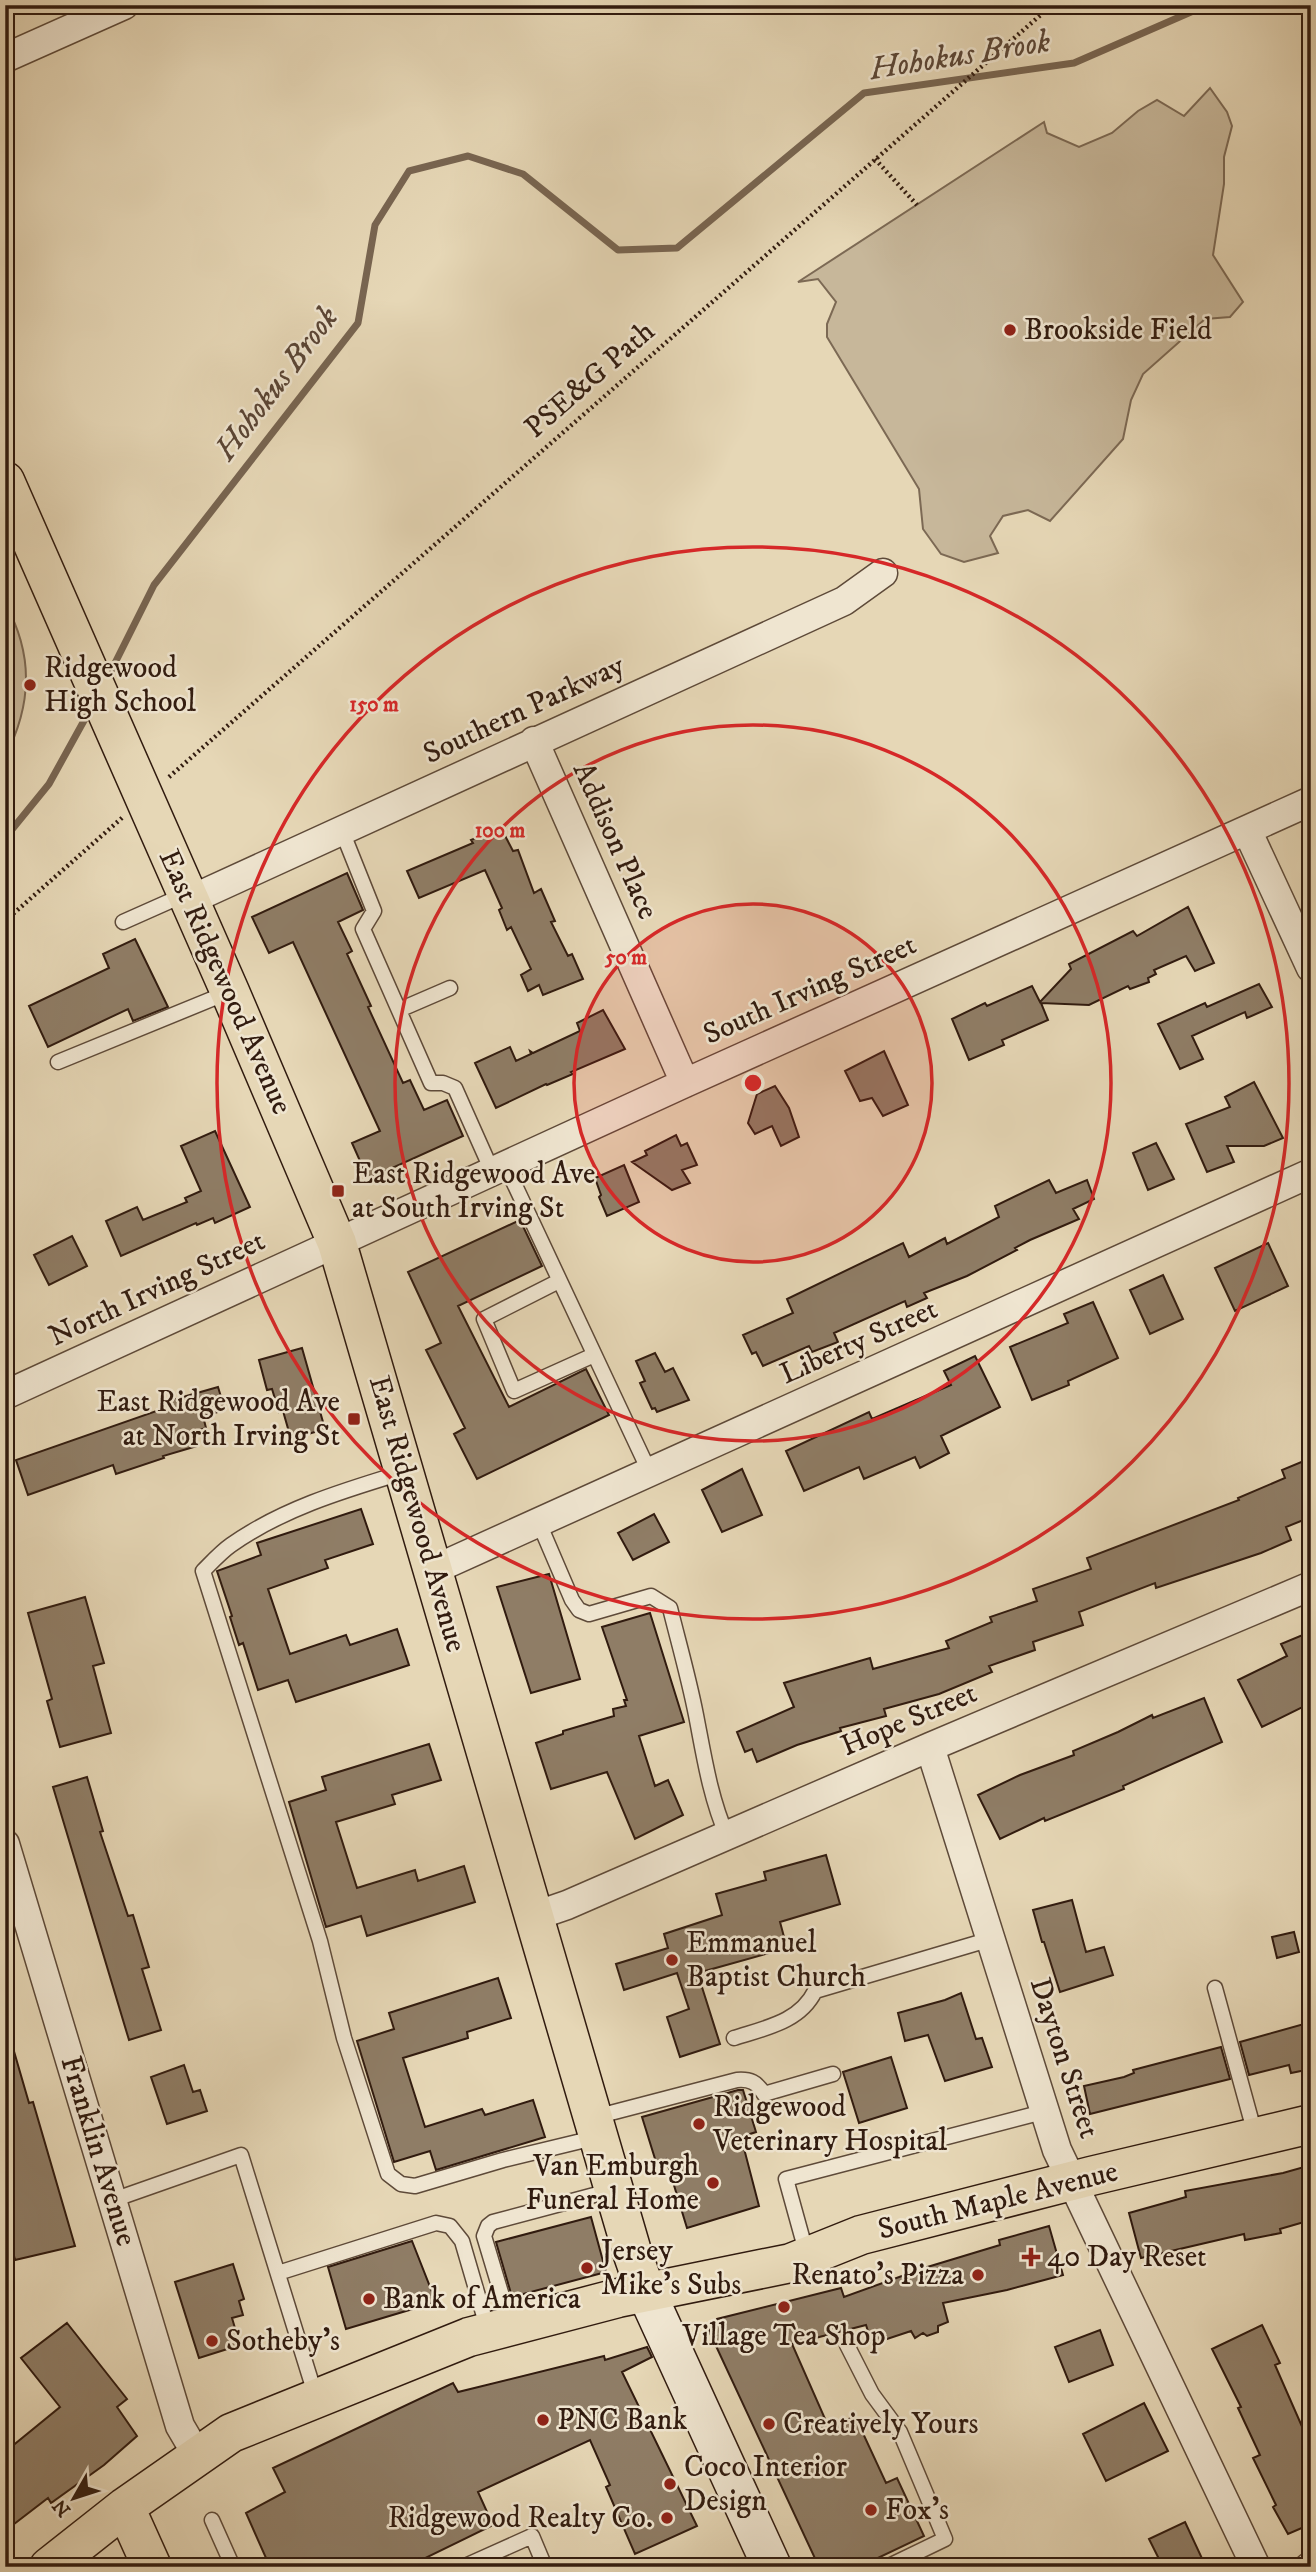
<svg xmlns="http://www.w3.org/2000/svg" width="1316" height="2572" font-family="'IM FELL DW Pica',serif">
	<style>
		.green { fill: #c7b79a; stroke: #7c6954; stroke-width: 2 }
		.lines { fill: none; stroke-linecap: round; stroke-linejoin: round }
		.stream { stroke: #786551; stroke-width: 7 }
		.building { fill: #8f7d66; stroke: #311b0f; stroke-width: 2 }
		.lane-casing { stroke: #5e4a39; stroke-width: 17 }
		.street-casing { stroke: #5e4a39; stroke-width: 31 }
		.secondary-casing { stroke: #311b0f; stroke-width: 41 }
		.primary-casing { stroke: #311b0f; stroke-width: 41 }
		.path { stroke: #311b0f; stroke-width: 4.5; stroke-dasharray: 2 3.5; stroke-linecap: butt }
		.lane { stroke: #efe5d0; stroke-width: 14 }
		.street { stroke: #efe5d0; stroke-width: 28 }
		.secondary { stroke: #efe5d0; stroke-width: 38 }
		.primary { stroke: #e6d7b6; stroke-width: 38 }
		.ring { fill: none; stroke: #d62828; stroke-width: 3.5 }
		.poi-dot { fill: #8f2418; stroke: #efe5d0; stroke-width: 2.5 }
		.labels { text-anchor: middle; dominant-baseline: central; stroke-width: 5; stroke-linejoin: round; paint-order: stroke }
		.poi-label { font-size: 30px; fill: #311b0f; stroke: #efe5d0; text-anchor: start }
		.street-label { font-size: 30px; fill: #311b0f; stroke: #efe5d0 }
		.water-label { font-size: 32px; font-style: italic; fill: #5b4636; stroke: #efe5d0 }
		.centre { fill: #d62828; stroke: #efe5d0; stroke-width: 3.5 }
		.ring-label { font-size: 21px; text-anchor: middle; font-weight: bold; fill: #d62828; stroke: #efe5d0; stroke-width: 5; stroke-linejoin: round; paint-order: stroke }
	</style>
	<rect width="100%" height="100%" fill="#e6d7b6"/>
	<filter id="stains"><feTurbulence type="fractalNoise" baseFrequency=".00286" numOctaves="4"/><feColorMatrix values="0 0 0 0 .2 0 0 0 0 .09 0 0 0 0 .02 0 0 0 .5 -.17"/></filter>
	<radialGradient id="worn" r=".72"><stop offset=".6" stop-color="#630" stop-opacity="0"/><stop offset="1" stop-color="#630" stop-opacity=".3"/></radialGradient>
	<path class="green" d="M1210 88 1227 112 1232 126 1224 157V184L1213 255 1243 302 1230 317 1205 319 1143 374 1131 400 1123 439 1050 521 1028 510 1003 516 990 536 998 553 964 562 941 554 923 529 919 489 827 337V324L836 302 818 279 798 282 1044 122 1047 133 1079 147 1112 133 1138 111 1157 100 1184 116Z
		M5 603C34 655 32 705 5 757Z"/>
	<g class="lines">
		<path class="stream" d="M107 679 154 585 358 323 375 225 409 171 468 156 523 174 618 250 677 248 864 93 1074 63 1207 5
			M5 838 49 784 91 708"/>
	</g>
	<path class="building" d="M501 828 513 851 518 850 534 893 541 889 555 921 551 922 568 956 572 954 583 979 543 995 539 985 528 991 521 975 531 969 511 927 507 930 499 910 502 908 485 870 419 898 407 871 473 843 471 840Z
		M347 873 363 910 338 922 352 951 347 954 371 1006 368 1007 403 1083 410 1080 424 1110 447 1100 463 1136 368 1179 352 1143 380 1131 293 942 269 953 252 917Z
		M1188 907 1214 963 1195 971 1186 956 1154 970 1156 974 1148 978 1149 982 1130 989 1128 986 1089 1005 1041 1003 1048 1020 1002 1040 1004 1045 969 1060 952 1019 985 1003 987 1006 1032 986 1040 1002 1071 969 1069 964 1133 931 1137 936Z
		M135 939 168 1007 133 1021 128 1009 48 1047 29 1006 109 968 103 954Z
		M1259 984 1272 1007 1247 1018 1245 1012 1192 1036 1203 1059 1180 1069 1158 1024 1205 1003 1207 1007Z
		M603 1010 625 1049 571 1072 573 1074 547 1085 546 1084 496 1108 475 1063 510 1047 516 1061 531 1054 530 1051 533 1053 580 1031 577 1023Z
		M884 1051 908 1105 883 1116 872 1098 860 1101 845 1071Z
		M1254 1082 1283 1138 1264 1146H1227L1234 1162 1207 1172 1186 1124 1230 1107 1225 1097Z
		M775 1086 789 1108 799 1137 781 1146 772 1126 755 1134 748 1123 757 1094Z
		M215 1131 250 1207 215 1223 213 1218 197 1225 196 1223 121 1256 106 1221 137 1207 143 1220 187 1202 185 1198 201 1191 181 1146Z
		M676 1135 681 1146 687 1143 697 1165 682 1170 690 1183 672 1190 632 1162 647 1155 645 1151Z
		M1156 1143 1174 1179 1148 1190 1133 1153Z
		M624 1165 639 1202 607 1216 599 1197 601 1195 595 1178Z
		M1049 1180 1056 1193 1087 1180 1094 1199 1073 1209 1079 1219 1030 1240 1015 1248 1017 1250 967 1276 924 1293 927 1298 907 1307 905 1301 834 1333 838 1342 812 1352 809 1346 763 1366 756 1352 752 1354 743 1335 793 1313 787 1299 903 1243 909 1257 945 1238 947 1244 999 1217 995 1206Z
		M520 1220 542 1266 458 1306 509 1407 586 1369 609 1415 477 1479 454 1434 465 1428 426 1350 441 1343 408 1272Z
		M72 1236 87 1266 49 1285 34 1255Z
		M1268 1243 1288 1286 1235 1311 1215 1268Z
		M1163 1275 1183 1319 1150 1334 1130 1290Z
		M1093 1302 1118 1358 1068 1381 1069 1385 1032 1400 1010 1347 1068 1323 1064 1314Z
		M302 1348 325 1429 291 1439 283 1411 279 1412 272 1389 267 1390 259 1360Z
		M655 1353 665 1372 673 1368 689 1400 657 1412 655 1408 652 1409 640 1383 645 1381 636 1361Z
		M975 1356 1000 1407 941 1436 949 1453 920 1468 915 1457 864 1479 859 1467 804 1491 786 1451 869 1412 872 1419 951 1385 944 1371Z
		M218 1387 225 1410 203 1416 206 1428 193 1432 197 1446 163 1456 164 1458 116 1474 113 1465 28 1495 16 1460 171 1406 169 1401Z
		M1311 1458V1517L1286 1527 1291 1540 1261 1553 1156 1588 1155 1583 1079 1612 1083 1625 1033 1642 1035 1650 989 1666 992 1672 939 1694 884 1709 886 1716 840 1728 841 1731 797 1745 757 1762 752 1749 745 1752 737 1732 794 1707 784 1683 870 1658 873 1669 949 1648 946 1641 992 1622 990 1617 1037 1601 1033 1589 1091 1569 1087 1558 1239 1500 1238 1498 1285 1478 1282 1470Z
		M742 1469 762 1515 722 1532 702 1490Z
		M361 1509 373 1544 325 1560 328 1568 268 1589 290 1654 346 1635 350 1645 397 1629 409 1665 296 1702 288 1680 258 1690 243 1643 239 1645 230 1617 232 1616 217 1571 261 1555 257 1543Z
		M654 1514 669 1542 633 1560 618 1533Z
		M549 1574 580 1679 531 1693 497 1587Z
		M85 1597 104 1663 93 1666 111 1733 60 1747 47 1701 52 1699 28 1613Z
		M650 1613 684 1722 639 1736 655 1786 668 1780 683 1815 635 1839 607 1772 551 1789 536 1743 563 1734V1731L614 1716 613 1709 626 1706 624 1700H627L602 1627Z
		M1305 1634 1311 1646V1703L1262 1727 1238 1680 1287 1656 1281 1644Z
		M1204 1698 1222 1742 1123 1786 1124 1789 1045 1821 1044 1818 1000 1839 978 1795 1020 1775 1074 1755 1073 1751 1118 1732 1152 1715 1153 1718Z
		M429 1744 441 1780 392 1795 395 1804 336 1822 357 1888 415 1870 418 1881 464 1866 475 1902 367 1936 361 1916 326 1927 289 1802 326 1790 322 1777Z
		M87 1777 103 1831 100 1832 128 1916 133 1915 149 1967 142 1969 161 2030 129 2040 53 1787Z
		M826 1855 840 1904 780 1922 787 1948 705 1971 709 1982 701 1984 720 2044 680 2057 667 2017 689 2009 677 1973 624 1990 616 1964 668 1948 664 1934 722 1915 716 1894 766 1880 764 1872Z
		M1072 1900 1086 1952 1104 1947 1113 1975 1060 1992 1044 1942H1042L1033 1910Z
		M1294 1932 1299 1952 1277 1958 1272 1937Z
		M498 1978 511 2018 467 2032 468 2038 403 2058 425 2127 482 2109 485 2115 533 2100 545 2137 436 2170 430 2151 394 2162 357 2041 394 2029 389 2013Z
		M961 1993 976 2039 982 2038 992 2067 945 2081 928 2035 905 2041 898 2013 945 2000Z
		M1311 2022V2069L1291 2073 1289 2065 1249 2075 1240 2042Z
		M11 2041 29 2103 33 2102 75 2246 15 2260 5 2220V2042Z
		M1221 2047 1230 2079 1090 2114 1084 2086 1124 2077 1134 2073 1133 2070Z
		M891 2057 907 2108 859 2123 843 2072Z
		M184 2065 193 2092 200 2090 207 2111 167 2124 151 2077Z
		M738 2090H743L756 2132 741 2137 759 2206 687 2228 666 2159 656 2162 642 2117Z
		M1311 2165V2220L1280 2229 1281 2233 1245 2240 1244 2234 1141 2258 1129 2213 1186 2197 1185 2191 1283 2173Z
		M591 2217 606 2272 512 2297 496 2242Z
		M1049 2226 1063 2275 1007 2290 943 2303 948 2322 938 2326V2332L927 2336 923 2333 915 2338 911 2331 872 2344 866 2325 792 2344 829 2428 855 2416 886 2483 897 2478 924 2536 859 2567H819L709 2331 717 2319 841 2288 844 2297 924 2268 1000 2245 999 2240Z
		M412 2241 436 2302 346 2329 328 2267Z
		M233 2264 244 2299 239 2301 243 2315 232 2318 240 2345 199 2358 175 2282Z
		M67 2323 127 2399 117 2407 137 2436 104 2465 51 2503 48 2498 5 2531V2452L60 2407 21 2358Z
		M1262 2325 1280 2363 1275 2365 1311 2447V2524L1288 2534 1273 2507 1276 2505 1253 2458 1260 2455 1238 2408 1241 2407 1212 2349Z
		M1100 2330 1113 2365 1069 2382 1055 2347Z
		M647 2347 652 2357 622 2372 697 2526 635 2554 606 2487 610 2485 590 2440 478 2492 493 2525 407 2567H270L246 2513 285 2492 273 2468 453 2383 458 2392 604 2356 605 2360Z
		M1144 2403 1168 2451 1106 2481 1083 2434Z
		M1185 2522 1206 2567H1163L1149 2539Z"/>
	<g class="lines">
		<defs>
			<path id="lane" d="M342 831 374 911 363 929 431 1083H443L455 1088 492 1171
				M123 922 186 894
				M399 1010 450 988
				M58 1062 229 992
				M505 1164 650 1473
				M559 1281 484 1319 514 1391 594 1355
				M401 1473C342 1491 282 1509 231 1545 221 1552 212 1562 203 1571L320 1941 344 2038 388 2174 401 2184 415 2186 503 2160 598 2137
				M539 1523 572 1600 579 1610 589 1614 651 1596 670 1608C679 1644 689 1679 696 1715 704 1756 710 1797 727 1836
				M1310 1911 1311 1912
				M1215 1988 1255 2134
				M734 2038C765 2028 800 2022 815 1991L991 1939
				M595 2117 737 2080C750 2079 757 2082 764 2094L833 2074
				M113 2200 241 2155 316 2397
				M807 2255 786 2179 1043 2112
				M278 2273 436 2223 450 2226 462 2241 488 2330
				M511 2326 484 2236 488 2226 493 2222 613 2190
				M847 2345 872 2394 900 2432 945 2539 887 2567
				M212 2520 233 2567
				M463 2567 532 2536 545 2567"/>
			<path id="street" d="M5 58 124 5
				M534 741 685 1083
				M1247 830 1311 968
				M190 900 844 601 883 573
				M5 1395 685 1083 1311 801
				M433 1570 1311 1173
				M930 1747 1057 2150 1256 2567
				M5 1844 180 2426 197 2455
				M535 1916 567 1905 930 1747 1311 1586
				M1309 2567 1311 2566"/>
			<path id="secondary" d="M646 2292 772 2567"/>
			<path id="primary" d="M5 481 230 992 337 1243 633 2255 646 2292
				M125 2507 152 2567
				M49 2567 125 2507 231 2433 469 2337 618 2298 791 2263 861 2235 1091 2176 1311 2124"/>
		</defs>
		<use href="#lane" class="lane-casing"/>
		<use href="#street" class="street-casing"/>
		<use href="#secondary" class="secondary-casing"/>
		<use href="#primary" class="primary-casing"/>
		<path class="path" d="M875 159 917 205
			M169 777 1052 5
			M5 921 123 817"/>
		<use href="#lane" class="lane"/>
		<use href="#street" class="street"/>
		<use href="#secondary" class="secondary"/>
		<use href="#primary" class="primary"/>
	</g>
	<circle cx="753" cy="1083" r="179" fill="#d62828" fill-opacity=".12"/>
	<g class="ring">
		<circle cx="753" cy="1083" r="179"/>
		<circle cx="753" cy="1083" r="358"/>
		<circle cx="753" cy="1083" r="536"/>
	</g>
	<g class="poi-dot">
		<circle cx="1010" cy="330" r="7"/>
		<circle cx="30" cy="685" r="7"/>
		<rect x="331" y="1184" width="14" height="14" rx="3.5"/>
		<rect x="347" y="1412" width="14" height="14" rx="3.5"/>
		<circle cx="672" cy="1960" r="7"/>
		<circle cx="699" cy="2124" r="7"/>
		<circle cx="713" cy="2183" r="7"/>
		<path d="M1027.5 2246.5h7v7h7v7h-7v7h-7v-7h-7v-7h7z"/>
		<circle cx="587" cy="2268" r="7"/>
		<circle cx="978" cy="2275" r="7"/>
		<circle cx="369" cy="2299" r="7"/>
		<circle cx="784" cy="2307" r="7"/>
		<circle cx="212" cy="2341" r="7"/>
		<circle cx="543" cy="2420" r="7"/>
		<circle cx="769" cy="2424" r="7"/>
		<circle cx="670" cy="2484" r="7"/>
		<circle cx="871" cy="2510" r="7"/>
		<circle cx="667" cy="2518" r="7"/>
	</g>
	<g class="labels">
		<g class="poi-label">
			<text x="1024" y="330">Brookside Field</text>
			<text x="44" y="668">Ridgewood<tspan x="44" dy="34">High School</tspan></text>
			<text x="352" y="1174">East Ridgewood Ave<tspan x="352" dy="34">at South Irving St</tspan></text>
			<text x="340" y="1402" text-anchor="end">East Ridgewood Ave<tspan x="340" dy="34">at North Irving St</tspan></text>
			<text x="686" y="1943">Emmanuel<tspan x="686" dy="34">Baptist Church</tspan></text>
			<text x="713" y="2107">Ridgewood<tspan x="713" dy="34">Veterinary Hospital</tspan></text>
			<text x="699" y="2166" text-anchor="end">Van Emburgh<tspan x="699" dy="34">Funeral Home</tspan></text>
			<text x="601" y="2251">Jersey<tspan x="601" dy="34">Mike's Subs</tspan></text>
			<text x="1047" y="2257">40 Day Reset</text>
			<text x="964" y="2275" text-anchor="end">Renato's Pizza</text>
			<text x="383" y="2299">Bank of America</text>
			<text x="784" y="2336" text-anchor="middle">Village Tea Shop</text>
			<text x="226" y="2341">Sotheby’s</text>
			<text x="557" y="2420">PNC Bank</text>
			<text x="783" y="2424">Creatively Yours</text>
			<text x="684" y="2467">Coco Interior<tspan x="684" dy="34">Design</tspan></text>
			<text x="885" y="2510">Fox's</text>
			<text x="653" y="2518" text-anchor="end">Ridgewood Realty Co.</text>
		</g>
		<g class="street-label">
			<text transform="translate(590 380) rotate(-41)">PSE&amp;G Path</text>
			<text transform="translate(524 710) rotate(-25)">Southern Parkway</text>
			<text transform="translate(615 841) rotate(66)">Addison Place</text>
			<text transform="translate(225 982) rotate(66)">East Ridgewood Avenue</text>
			<text transform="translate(810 990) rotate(-24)">South Irving Street</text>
			<text transform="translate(157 1289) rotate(-25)">North Irving Street</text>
			<text transform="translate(859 1342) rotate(-24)">Liberty Street</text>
			<text transform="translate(417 1514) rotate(74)">East Ridgewood Avenue</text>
			<text transform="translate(909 1720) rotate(-23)">Hope Street</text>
			<text transform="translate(1064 2058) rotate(72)">Dayton Street</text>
			<text transform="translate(98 2151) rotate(73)">Franklin Avenue</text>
			<text transform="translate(998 2201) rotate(-14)">South Maple Avenue</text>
		</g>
		<g class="water-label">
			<text transform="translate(960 56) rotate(-9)">Hohokus Brook</text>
			<text transform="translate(277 384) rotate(-53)">Hohokus Brook</text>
		</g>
	</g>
	<circle cx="753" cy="1083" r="10" class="centre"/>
	<g class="ring-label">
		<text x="374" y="711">150 m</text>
		<text x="500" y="837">100 m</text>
		<text x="626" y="964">50 m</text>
	</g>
	<rect width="1316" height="2572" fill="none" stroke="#e6d7b6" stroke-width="28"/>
	<rect x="7" y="7" width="1302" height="2558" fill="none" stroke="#311b0f" stroke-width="3.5"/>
	<rect x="14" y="14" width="1288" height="2544" fill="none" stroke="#311b0f" stroke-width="2"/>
	<g transform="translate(74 2498) rotate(231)" stroke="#efe5d0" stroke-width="5" paint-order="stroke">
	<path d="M0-5L12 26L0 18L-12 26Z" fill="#311b0f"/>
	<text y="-10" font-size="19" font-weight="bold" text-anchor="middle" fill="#311b0f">N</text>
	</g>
	<rect width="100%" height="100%" filter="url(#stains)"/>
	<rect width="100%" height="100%" fill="url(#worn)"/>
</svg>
